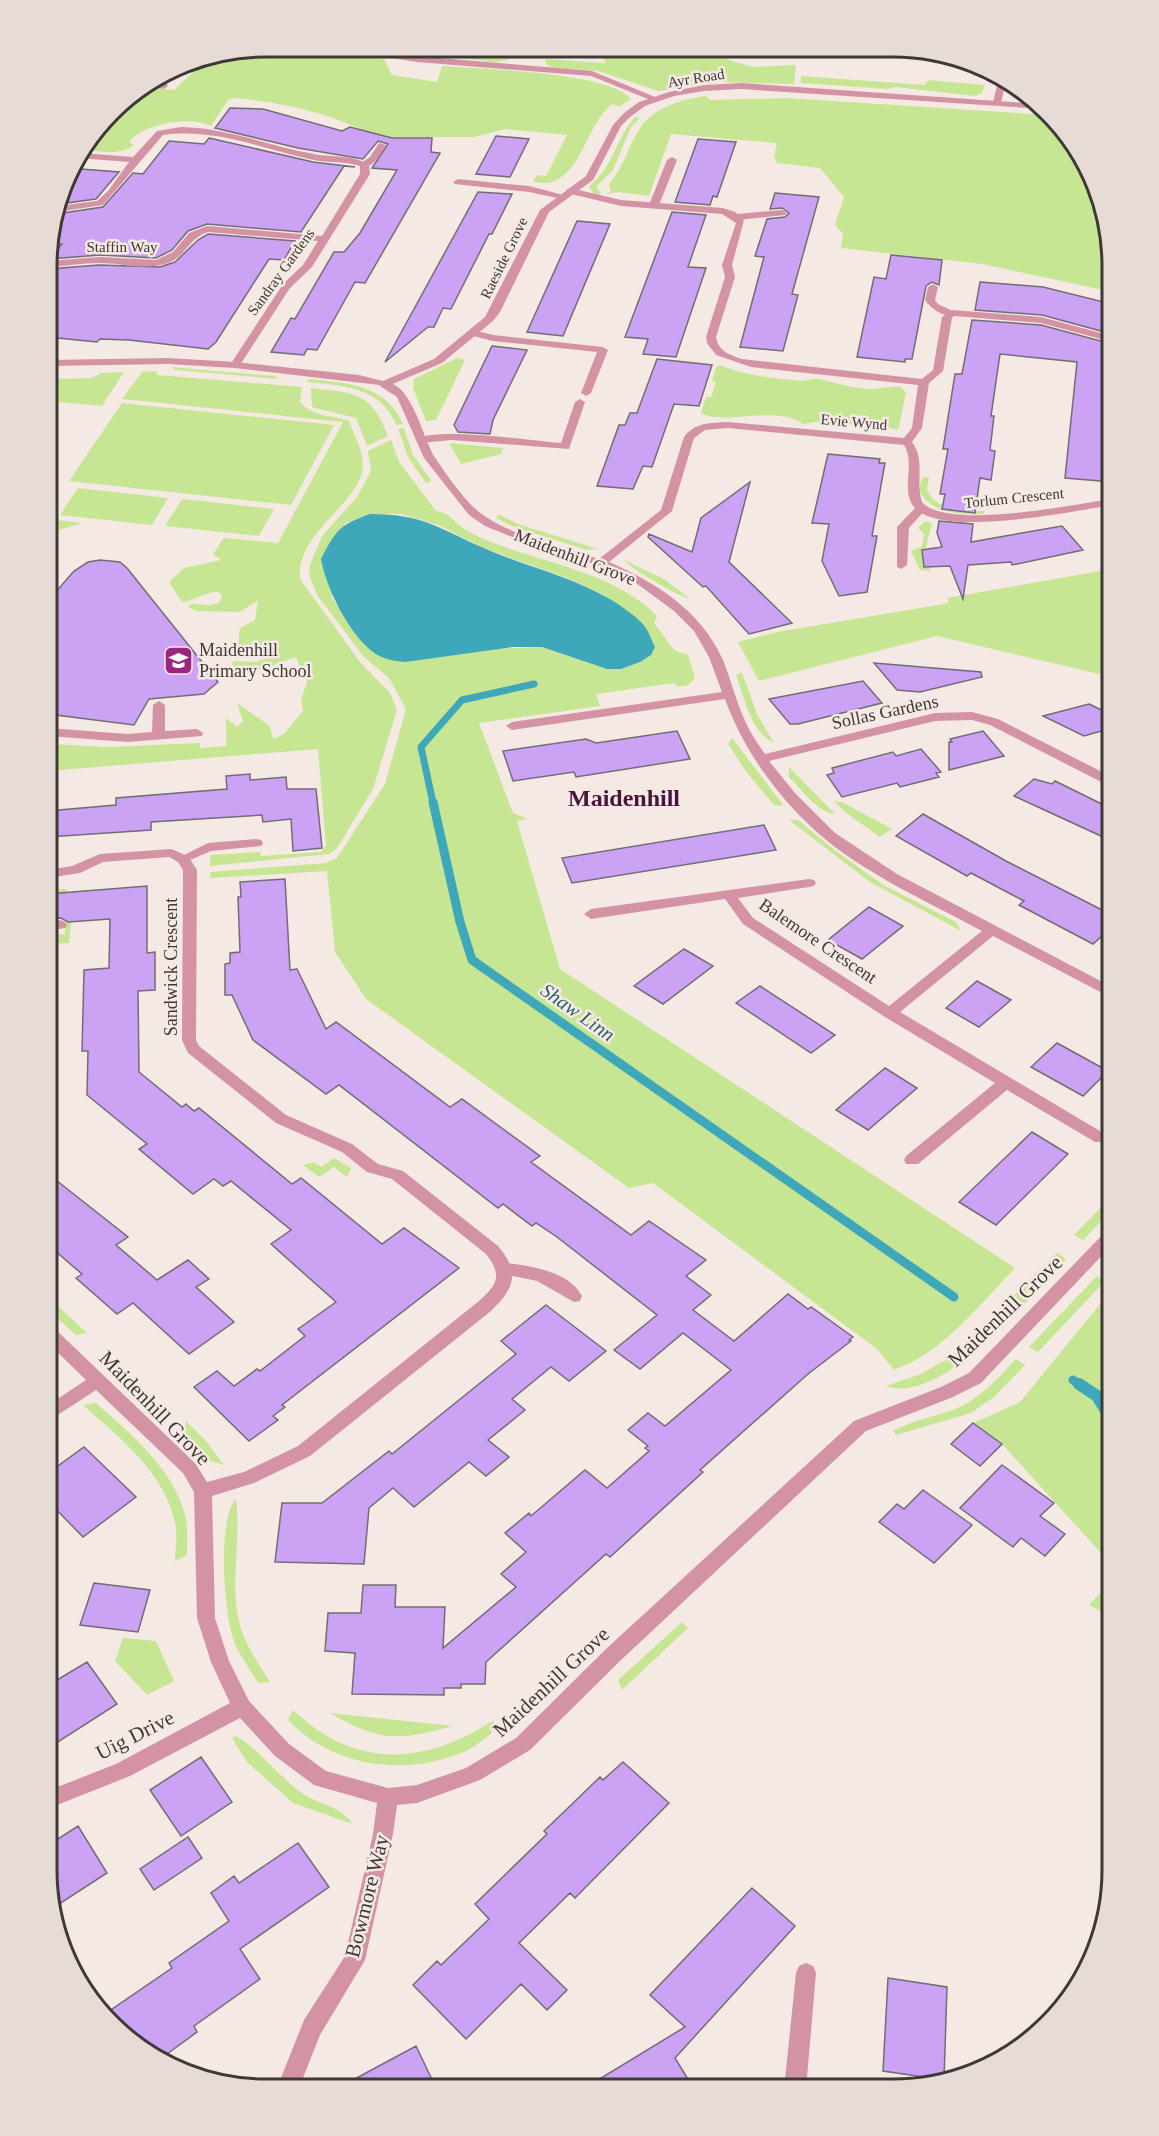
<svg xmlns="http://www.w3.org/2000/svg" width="1159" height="2136" font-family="'Times New Roman',serif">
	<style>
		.green { fill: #c7e693; fill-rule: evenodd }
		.water { fill: #3fa7ba }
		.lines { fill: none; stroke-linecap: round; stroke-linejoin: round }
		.stream-far2 { stroke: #3fa7ba; stroke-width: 7 }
		.stream-far1 { stroke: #3fa7ba; stroke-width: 9 }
		.stream { stroke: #3fa7ba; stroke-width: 12 }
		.building { fill: #cca2f4; stroke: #716c76; stroke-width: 1.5 }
		.service { fill: #d493a4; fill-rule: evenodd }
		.minor { fill: #d493a4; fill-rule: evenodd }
		.tertiary { fill: #d493a4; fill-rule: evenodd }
		.labels { text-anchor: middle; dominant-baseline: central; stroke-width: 5; stroke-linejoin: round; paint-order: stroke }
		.far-street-label { font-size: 15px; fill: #3e3937; stroke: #f5eae3 }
		.street-label { font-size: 18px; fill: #3e3937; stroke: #f5eae3 }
		.poi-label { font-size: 18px; fill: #3e3937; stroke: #f5eae3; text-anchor: start }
		.water-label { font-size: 20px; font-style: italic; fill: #28606b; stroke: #f5eae3 }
		.near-street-label { font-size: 21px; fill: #3e3937; stroke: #f5eae3 }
		.district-label { font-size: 24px; font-weight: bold; fill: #4a123d; stroke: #f5eae3 }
		.rim { fill: none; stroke: #3e3937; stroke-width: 3 }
	</style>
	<rect width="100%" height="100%" fill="#f5eae3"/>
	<path class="green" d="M266 47 384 59 392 75 437 82 442 66C481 69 610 72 631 99L620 106 612 104C587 124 582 172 552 182 547 184 539 182 533 182L537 175 546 176 567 135 506 129 474 137H394L390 145 378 141 356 155 377 136C325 112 291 104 236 98L228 100 211 126C191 115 142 124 129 142L134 145C119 156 101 151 84 150L121 101 144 87 174 90 208 58Z
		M361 47 519 48 520 50C514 60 505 61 493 62Z
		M611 49H720L726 51 728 60 753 67 796 65 794 84 720 82 658 91 598 71 553 68 546 64 545 59 606 63 602 55 612 54Z
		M801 76 925 85 928 80 985 85 982 93 975 96 895 87 887 89 801 83Z
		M706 96 710 100 787 98 1047 115 1101 195 1112 266V292L982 264 841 248 843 234 835 225 844 197 820 168 777 163 774 156 777 143 671 134 649 196 618 192 606 194 611 191 609 184C624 167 628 146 640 128 654 107 683 99 706 96Z
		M635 117 640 118 631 127 613 170 596 187 601 193 599 195 593 193 589 186C613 168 616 138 635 117Z
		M457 358 465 360 436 420 426 421 413 388 414 379Z
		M720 365C745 376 774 378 801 381 808 381 813 378 819 379 837 383 855 389 874 389 884 388 891 386 901 387L906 393 898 430 879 425 876 430 869 426 821 421 803 424C776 404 723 426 701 413L706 397H711L716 382 712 381 716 367Z
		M172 367 274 376 278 379 175 370Z
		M156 371 157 375 302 387 300 402C313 417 332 415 349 421 354 435 363 451 363 465 363 502 295 532 300 579L360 662 390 693 397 710 373 789 337 848 329 854 210 866V855L260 852 261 856 321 852 326 846 318 749 48 771 50 744 108 747 200 743V748L226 746V718L237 727 243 721 237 703 270 726 273 739 284 734 303 711 301 700 307 682 296 657 260 670 232 666 233 661 256 662 273 656V648L268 645 237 654 240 628 255 620 258 601 239 612 196 611 188 607 192 604 209 605 219 603 222 595 218 592C204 592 196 600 182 602L169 582 184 568 221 560 213 554 224 538 278 543 343 422 122 399 142 372Z
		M124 372 102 406 48 401V379L92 378 101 373Z
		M310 379C348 383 386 385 403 424L396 425C382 387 341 385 306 382Z
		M311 388C354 393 371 391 388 436L367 446 356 418 312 407Z
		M122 403 334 425 291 505 69 481Z
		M404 428 413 455 431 480 430 482 426 483 408 457 398 429Z
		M391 440 399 462 436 511C451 513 454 523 466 530 472 534 480 537 486 540 542 563 613 571 657 616L654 623 674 650 688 655 695 678 688 685 677 687 674 683 596 694 600 706 479 723 513 813 528 819 517 821 560 969 1015 1268C978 1306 944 1352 894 1370L877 1349 653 1183 629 1188 366 999 335 952 327 871 211 878 210 872 326 863 337 858 385 784 406 709 389 678 364 657 317 595 309 575 310 565 322 536 357 497 371 471 368 451ZM370 514H401L438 525 486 549 567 578 604 595 640 662 621 668 607 669 542 647 374 653 365 644 332 598 345 523Z
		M449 443 503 448 501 454 461 464Z
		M929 477 927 490C936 511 964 511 985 511L983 514C960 515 930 513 919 490L922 478Z
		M78 488 168 498 152 525 60 515Z
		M182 499 274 509 259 536 165 526Z
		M498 514 518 524 598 549 587 550 514 527 496 518Z
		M48 519 83 523 59 530 48 556Z
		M925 521 932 523 923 558 931 571 920 570 911 551 922 546 924 534 918 528Z
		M624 560 664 579 689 598C682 599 628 567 624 560Z
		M1112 569V677L937 636 759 681 738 642 777 632 944 604 949 602 947 598Z
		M742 673 757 714 774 743C750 732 745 698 736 675Z
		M732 738 784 806 774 805 747 773 728 744Z
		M789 767 835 814C817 812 802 790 789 777Z
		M834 801 842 802 892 829 880 837 846 813Z
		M789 820H798L837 852 885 886 956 922 961 931 870 882Z
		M65 889 74 895 69 943 48 944V936L65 934 66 916 62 901 48 902V890Z
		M334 1158 351 1168 347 1177 334 1167 319 1177 303 1165 314 1162 321 1167Z
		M1112 1196V1210L1083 1240 1074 1235Z
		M1057 1253 1066 1259C1030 1296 943 1406 886 1386L921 1374 951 1357Z
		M1097 1276 1105 1281 1038 1352 1029 1347Z
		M47 1296 87 1333 76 1335 47 1309Z
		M1101 1303 1112 1310V1565L1002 1444 973 1423 1020 1402Z
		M1016 1359 1025 1365 994 1397 971 1413 896 1435 893 1431C913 1420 934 1417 955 1409 980 1399 998 1378 1016 1359Z
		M96 1403C132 1435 174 1469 186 1518 188 1530 187 1543 187 1555L175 1561C175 1551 177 1539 176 1529 169 1476 120 1438 83 1405Z
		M186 1421 207 1442 224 1465 208 1460 185 1434Z
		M236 1499C242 1541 228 1587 241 1628 246 1647 260 1665 270 1682L258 1683C250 1669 238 1654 233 1638 224 1612 217 1519 236 1499Z
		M1112 1580V1617L1089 1605Z
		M682 1622 688 1628 622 1690 618 1680Z
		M123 1638 156 1641 174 1681 147 1695 115 1661Z
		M293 1710C356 1770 425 1765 494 1720L491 1734C483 1740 473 1748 464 1752 404 1777 333 1767 288 1720Z
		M330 1713 453 1726C398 1741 380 1742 330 1713Z
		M236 1736C259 1748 281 1780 305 1795 322 1805 341 1807 353 1824L293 1803 247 1762 232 1738Z"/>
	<path class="water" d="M370 514C425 514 439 529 486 549 539 572 599 582 642 623 648 629 651 639 655 647L651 655 640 662 621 669H607L542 647H513L405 662C393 661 383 659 373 652 349 634 326 588 321 559 336 530 339 525 370 514Z"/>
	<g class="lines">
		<path class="stream-far2" d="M433 803 421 747 462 700 534 684"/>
		<path class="stream-far1" d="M433 802 460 922 472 960 954 1297
			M1073 1380 1081 1386"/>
		<path class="stream" d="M1079 1384 1097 1396 1112 1420"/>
	</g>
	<path class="building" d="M230 108 263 109 342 131 350 127 392 138H432L431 152 440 153 365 283 355 282 317 350 307 349 304 355 271 352 291 318 295 319 334 252H344L360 233 397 170 372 168 388 144 378 141 363 159 298 148 215 128Z
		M496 136 529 139 510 177 476 174Z
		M209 138 313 162 355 167 344 166 301 232 207 224 188 231 172 250 156 258 100 255 49 259 62 244 48 242 56 214 103 207 133 173 143 174 169 141 204 144Z
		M698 139 736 142 717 197 713 196 710 205 675 202Z
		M81 169 119 172 96 199 59 204 68 172 78 173Z
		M478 192 512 194 492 234H489L451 309 443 308 434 327H428L385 362Z
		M775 193 819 197 792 294 798 295 783 351 740 347 764 257 755 256 767 219 785 217 789 213 782 208 770 209Z
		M672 212 706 215 688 267 706 268 676 357 643 354 648 339 625 337Z
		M577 221 610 224 563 336 527 332Z
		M208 234 295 241 284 260 269 259 216 342 208 349 129 340 100 339 97 342 48 337V269L99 265 160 267 175 262 198 240Z
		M891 255 942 260 939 285 932 282 926 286 912 359H905V362L857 357 874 277 886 279Z
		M980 282 1043 287 1112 304V334L1042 315 975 310Z
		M972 320 1041 325 1112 344V482L1065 478 1077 362 1000 354 991 416H994L990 450 995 451 991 480 980 478 975 513 942 509 945 494H940L948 449H943L955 374H962Z
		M492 346 527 350 493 420 490 434 458 432 454 425Z
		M657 359 712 365 699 406 674 404 652 467 643 466 633 489 597 486 619 425H625L630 413H637Z
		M828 454 880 459 879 463H885L872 536H877L867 592 839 596 822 561 829 524 812 523Z
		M750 482 729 562 792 623 749 634 706 586 703 587 648 537 649 534 692 552 701 518Z
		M939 521 973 524 971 542 1062 526 1083 550 1012 565 1011 562 968 565 963 599 950 566 924 567 922 550 942 547 937 533Z
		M100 560 120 562 127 568 218 682 204 694 149 699 134 725 48 714V601L74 571 88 562Z
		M874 663 981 672 982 677 920 692 897 690Z
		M863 681 882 703 798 724H790L769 699Z
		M1089 704 1112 715V728L1084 736 1043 716Z
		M677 731 690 759 576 777 574 772 513 781 503 751 586 739 596 743Z
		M983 731 1004 756 949 770V742H952L950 739Z
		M921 749 941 772 936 773 939 777 900 787 897 783 842 797 827 775 834 773 832 768 893 752 896 756Z
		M250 774V780L286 777 287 789H316L322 848 293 851 291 819 263 822 262 815 151 822V830L48 837V811L116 805V798L227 789 226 776Z
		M1034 779 1052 784 1055 781 1112 809V826L1101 836 1014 796Z
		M923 814 1006 861 1112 915V927L1093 944 1019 905 1024 901 971 873 967 876 896 836Z
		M764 825 776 850 572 883 562 858Z
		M285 879 290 970 297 969 326 1029 336 1022 450 1107 462 1099 540 1156 531 1162 631 1235 649 1221 706 1260 686 1276 711 1295 693 1310 734 1341 788 1294 808 1309 811 1307 853 1337 849 1340 851 1341 808 1374 700 1470 703 1472 610 1557 606 1554 486 1662 485 1684H461V1688H444V1695L352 1694 355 1653 325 1651 328 1613H361L363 1585H396L395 1607H445L443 1648 516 1587 501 1574 526 1552 505 1533 529 1513 531 1516 585 1470 607 1488 649 1451 645 1448 648 1446 628 1430 648 1413 665 1426 731 1370 683 1333 640 1369 614 1350 657 1315 557 1237 536 1223 532 1226 503 1204 498 1208 339 1085 326 1094 253 1040 232 995H225V964L230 963V953L240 952 238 897H241L240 882Z
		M147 886V953L155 952V990L138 991 139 1072 182 1107 186 1104 194 1111 199 1108 292 1184 301 1178 382 1244 404 1228 459 1268 282 1405 285 1407 273 1416 278 1420 249 1441 194 1387 217 1371 234 1386 257 1369 260 1371 305 1336 298 1329 336 1302 271 1244 291 1230 231 1181 223 1186 214 1179 193 1194 139 1149 147 1144 87 1095 88 1051H82L84 970 109 968 110 919 68 922 61 918 48 919V894Z
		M869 907 903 926 862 959 828 940Z
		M684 949 713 966 663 1004 634 986Z
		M977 981 1011 1000 979 1027 946 1008Z
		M760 986 835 1035 811 1053 736 1003Z
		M1057 1043 1108 1071 1083 1096 1031 1067Z
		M885 1068 917 1088 868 1130 836 1110Z
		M1032 1132 1068 1154 996 1225 959 1202Z
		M47 1173 128 1237 116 1245 157 1280 188 1260 209 1279 196 1287 234 1322 189 1354 133 1303 117 1314 76 1278 82 1274 47 1244Z
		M546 1305 606 1351 569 1381 551 1367 512 1399 525 1410 488 1440 509 1457 486 1476 469 1462 414 1507 393 1488 369 1508 364 1564 275 1562 282 1503H322L389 1451 392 1454 516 1354 501 1341Z
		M973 1423 1002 1444 980 1466 951 1444Z
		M84 1447 136 1497 83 1537 47 1500V1474Z
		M1002 1465 1054 1503 1040 1516 1065 1534 1045 1556 1021 1538 1013 1547 960 1508Z
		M923 1490 972 1525 934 1563 879 1522 897 1504 904 1509Z
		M94 1583 150 1590 138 1632 80 1625Z
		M87 1662 117 1704 47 1749V1686Z
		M201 1757 232 1802 181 1836 150 1790Z
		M623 1762 669 1803 575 1898 570 1893 519 1943 567 1990 547 2010 521 1984 466 2039 413 1985 437 1961 441 1965 489 1919 475 1904 547 1834 544 1831 569 1807 600 1777 603 1780Z
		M78 1826 107 1873 53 1908 46 1870 47 1846Z
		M188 1837 202 1858 154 1890 140 1869Z
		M298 1843 329 1887 240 1949 260 1979 194 2026 197 2032 163 2057 132 2044 105 2014 172 1968 169 1963 229 1921 211 1893 234 1876 239 1883Z
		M752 1888 795 1926 675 2058 694 2089H583L685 2027 650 1995Z
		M888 1978 947 1987 944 2080 883 2071Z
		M416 2046 436 2088H338Z"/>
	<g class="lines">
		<path class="service" d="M379 143 386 145C380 155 374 168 361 167V163L370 157Z
			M672 157 677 160 659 205 651 207 649 205 667 160Z
			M458 179 529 186 567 196 562 199 529 192 455 184 453 182Z
			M782 210 787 213 785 215 737 220 732 217 737 214Z
			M933 284 938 287 935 300 938 304 955 312V316C943 317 931 309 925 300L928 287Z
			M473 330 493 335 603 347 608 350 591 393 586 396 581 393 597 352 493 341 469 335V331Z
			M580 399 585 402 569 449 451 440 421 443 416 440C433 426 534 441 561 443L575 402Z
			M921 505 927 508 909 528 907 565 901 569 897 567V527L917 506Z
			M159 701 165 705V731L197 729 203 733 202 736 128 742 48 736V728L128 734 152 732 153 705Z
			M256 839 261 840 263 843 261 846 211 851 183 863 176 859 208 843Z
			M60 920 65 922 67 925 65 928 48 931V921Z
			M505 1263C530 1266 569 1271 582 1296L580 1301 574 1302 537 1281 499 1273 497 1269 499 1265Z"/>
		<path class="minor" d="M320 47H343L417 56 592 71 660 99 653 101 591 76 417 62Z
			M998 81 1005 85 1001 103 997 106 993 103Z
			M152 82 167 84 168 86 164 89 146 86Z
			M181 127C228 128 269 146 314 154 331 158 354 154 369 165L370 174 312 267 290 288 240 365 235 368 230 365 283 284 303 265 318 241 208 232C190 237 185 257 168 263 145 271 123 263 99 263 82 263 65 266 48 267V261L100 257 156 260 173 252 189 233 207 226 322 236 360 174V166C345 161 329 163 314 160 262 149 217 128 163 135L103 205 56 212 58 206 97 201 108 191 129 162 77 158 81 153 133 157 157 131Z
			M570 188 621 200 723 208 735 212 744 220 732 265 735 277 716 337C718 351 730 355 742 359L922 379 933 370 942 317 952 310 1041 317 1112 336V342L1041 323 954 316 952 318 943 371 929 383 922 428 912 442C926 461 915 481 922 502 947 531 1075 504 1112 499V505C1074 511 940 539 914 507 900 489 916 464 904 445L728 428 705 430 694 438 672 511 609 562C655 582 700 610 722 658 731 679 736 702 746 723 751 734 758 744 765 754L935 713 972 712 998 719 1112 777V786L1107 785 990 725 972 720 935 721 769 761 795 793 835 833 897 874 1112 987V998L993 936 900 1012 1105 1134 1108 1138 1105 1142H1095L1007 1090 918 1164H906L904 1160 906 1156 995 1083 885 1017 743 924 725 899 591 919 584 914 591 909 809 879 814 880 816 883 814 886 809 887 738 898 753 918 889 1006 982 931C932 904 868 875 825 839 781 802 744 752 725 699L512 730 506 726 512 722 722 692 709 657 694 631 674 611 636 583 597 565 522 541 485 526 469 515 424 458 397 397 380 386V382C412 377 422 439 436 459 446 474 465 501 479 512 512 537 560 546 599 559L661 510 684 437C695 422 711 423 728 422L904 438 912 428 918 385 751 367 716 355 707 343 706 337 725 277 722 265 736 223 722 214 621 206 567 193V189Z
			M171 849 188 856 197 870 196 1040 199 1046 286 1115 352 1144 378 1164 403 1171 498 1246C520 1272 515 1288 491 1311L310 1456 254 1483 212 1496 215 1618 229 1661 249 1701 289 1744 326 1771 388 1788 417 1785 466 1768 516 1738 606 1649 854 1421 941 1387 969 1373 1106 1231 1112 1229V1245L981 1383 953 1397 866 1431 620 1661 530 1750 480 1780 417 1803 397 1805 393 1834 365 1960 320 2035 299 2088H277L304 2020 345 1956 373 1834 377 1803 314 1785 275 1756 240 1718 130 1776 47 1809V1791L116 1764 230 1703 211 1662 197 1618 194 1492 183 1473 96 1390 47 1422V1406L86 1380 47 1342V1325L53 1327 195 1463 207 1482 244 1472 298 1446 479 1301C497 1285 503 1275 486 1254L392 1179 367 1172 342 1152 276 1123 188 1053 182 1040 183 870 178 862 169 857 103 862 80 873 48 878V870L72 866 100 854Z
			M806 1963 813 1966 816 1973 806 2089H784L796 1973 799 1966Z"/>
		<path class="tertiary" d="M741 83 1040 104 1043 109 741 89 704 91 674 96 645 106 630 117 621 126 593 180 549 212 500 312 493 321 442 363 388 386 235 368 168 364 48 366V360L168 358 235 362 359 375 383 381 434 359 485 317 540 210 586 176 613 125 624 113 639 102 669 92 704 85Z"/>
	</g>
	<defs>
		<symbol id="school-square" viewBox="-11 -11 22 22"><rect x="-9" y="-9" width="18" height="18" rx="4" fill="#9b2680" stroke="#f5eae3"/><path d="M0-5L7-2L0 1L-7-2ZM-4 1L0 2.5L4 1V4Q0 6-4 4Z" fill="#fff"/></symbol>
	</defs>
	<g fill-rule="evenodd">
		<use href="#school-square" x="162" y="644" width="33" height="33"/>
	</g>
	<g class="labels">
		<g class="far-street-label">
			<text transform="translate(696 78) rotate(-9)">Ayr Road</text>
			<text x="122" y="247">Staffin Way</text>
			<text transform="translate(504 258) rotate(-64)">Raeside Grove</text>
			<text transform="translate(281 272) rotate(-54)">Sandray Gardens</text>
			<text transform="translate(854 422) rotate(5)">Evie Wynd</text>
			<text transform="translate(1014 498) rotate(-6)">Torlum Crescent</text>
		</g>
		<g class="street-label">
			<text transform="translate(575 557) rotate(21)">Maidenhill Grove</text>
			<text transform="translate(885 712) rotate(-12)">Sollas Gardens</text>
			<text transform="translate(818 941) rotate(34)">Balemore Crescent</text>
			<text transform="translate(171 967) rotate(-90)">Sandwick Crescent</text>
		</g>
		<g class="poi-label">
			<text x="199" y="650">Maidenhill<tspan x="199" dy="21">Primary School</tspan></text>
		</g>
		<g class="water-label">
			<text transform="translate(578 1012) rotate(35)">Shaw Linn</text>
		</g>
		<g class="near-street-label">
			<text transform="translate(1005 1311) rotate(-44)">Maidenhill Grove</text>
			<text transform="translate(155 1408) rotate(46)">Maidenhill Grove</text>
			<text transform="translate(551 1682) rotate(-43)">Maidenhill Grove</text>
			<text transform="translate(135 1735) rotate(-27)">Uig Drive</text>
			<text transform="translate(367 1896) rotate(-76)">Bowmore Way</text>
		</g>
		<g class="district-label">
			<text x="624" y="798">Maidenhill</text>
		</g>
	</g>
	<path d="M0 0H1159V2136H0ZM266 57H893A209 209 0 0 1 1102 266V1870A209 209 0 0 1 893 2079H266A209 209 0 0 1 57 1870V266A209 209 0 0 1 266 57Z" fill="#e6dcd5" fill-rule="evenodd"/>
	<path class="rim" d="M266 57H893A209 209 0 0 1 1102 266V1870A209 209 0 0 1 893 2079H266A209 209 0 0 1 57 1870V266A209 209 0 0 1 266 57Z"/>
</svg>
